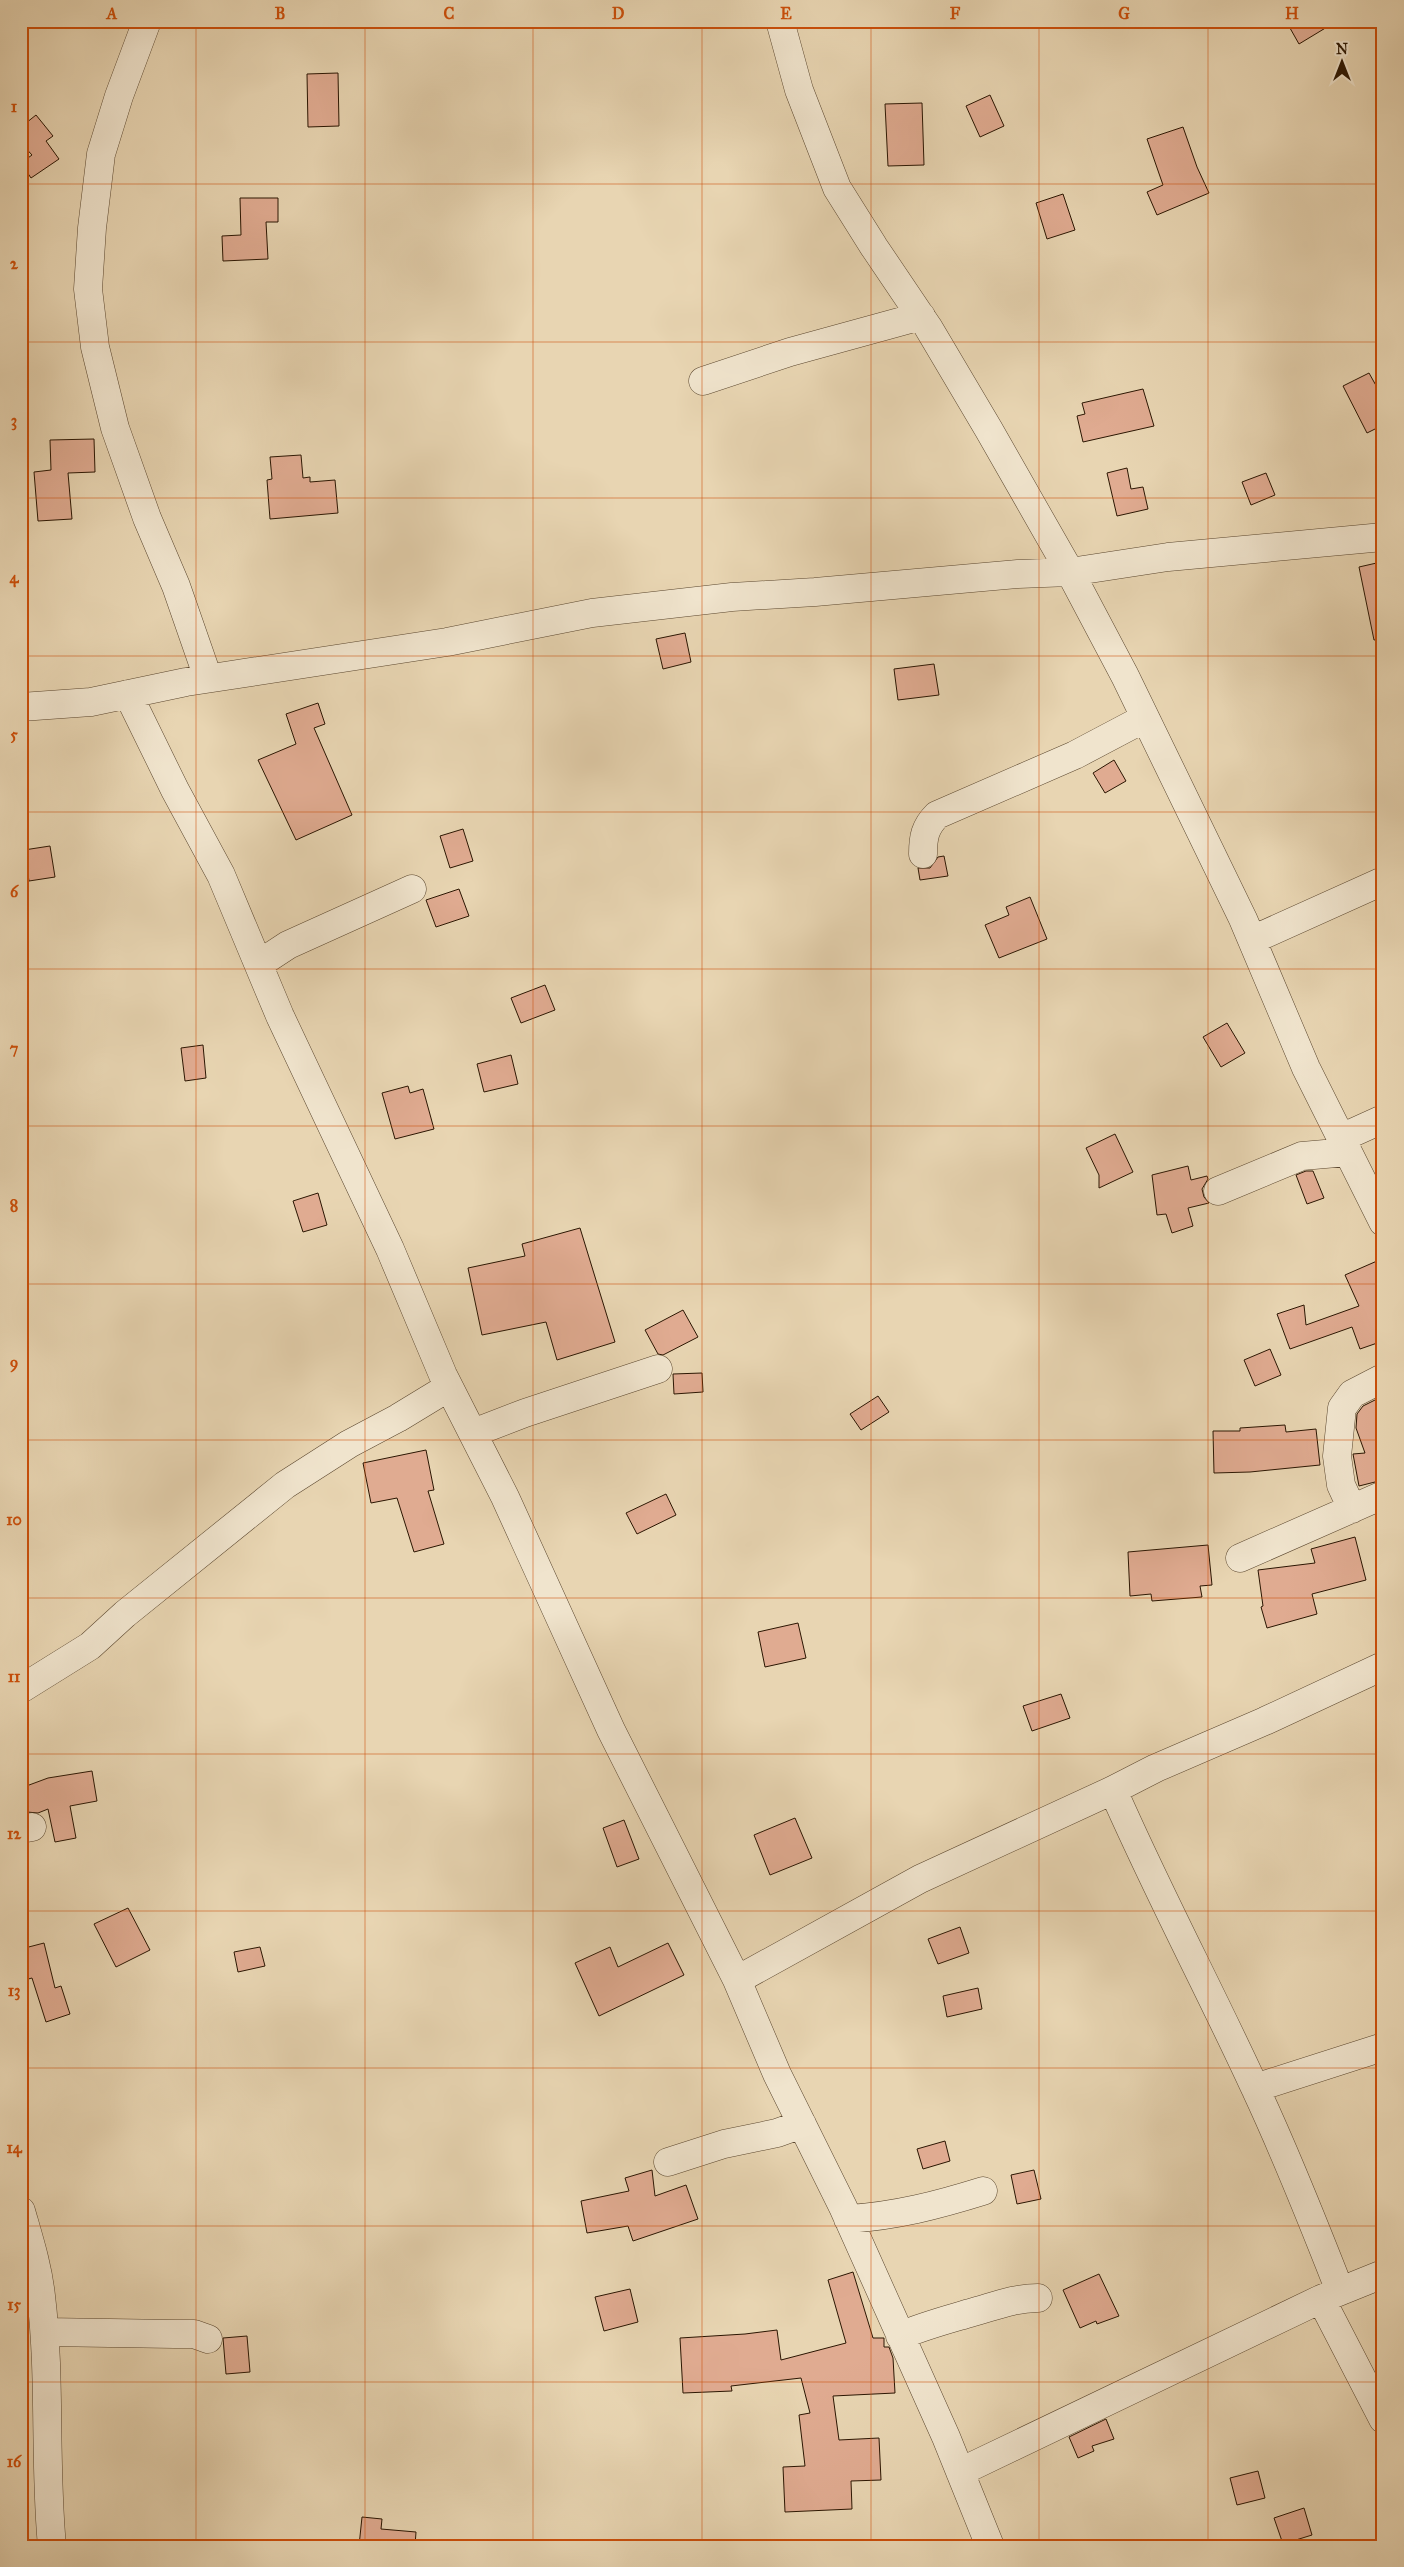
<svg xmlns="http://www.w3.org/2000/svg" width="1404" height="2567" font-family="'IM FELL Great Primer',serif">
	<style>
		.building { fill: #e0ab91; stroke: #2b1602 }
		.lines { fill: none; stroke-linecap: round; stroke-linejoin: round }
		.minor-casing { stroke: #5a462e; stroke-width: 29 }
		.minor { stroke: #f0e4cd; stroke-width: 28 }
		.grid { fill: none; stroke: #cc4f0a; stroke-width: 1; stroke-opacity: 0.55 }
		.neatline { fill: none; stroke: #cc4f0a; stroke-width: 2 }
		.grid-label { font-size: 16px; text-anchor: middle; font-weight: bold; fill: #cc4f0a }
	</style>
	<rect width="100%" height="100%" fill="#e8d5b2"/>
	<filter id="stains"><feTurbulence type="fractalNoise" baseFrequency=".004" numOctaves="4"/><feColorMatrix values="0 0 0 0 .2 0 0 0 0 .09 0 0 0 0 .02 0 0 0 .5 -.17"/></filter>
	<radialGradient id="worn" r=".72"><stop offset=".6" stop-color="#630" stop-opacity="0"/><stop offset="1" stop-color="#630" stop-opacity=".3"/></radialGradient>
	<path class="building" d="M1286 21H1337L1299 44Z
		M338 73 339 126 308 127 307 74Z
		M990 95 1004 126 980 137 966 106Z
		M922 103 924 165 888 166 885 104Z
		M36 115 53 136 46 141 59 159 31 178 21 163 32 155 21 143V127Z
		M1183 127 1197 167 1209 193 1157 215 1147 192 1163 185 1147 139Z
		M1063 194 1075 230 1047 239 1036 203Z
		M240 198H278V222H266L268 259 223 261 222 236 241 235Z
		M1369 373 1383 398V425L1367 433 1343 386Z
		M1143 389 1154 426 1083 442 1077 416 1085 414 1082 403Z
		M94 439 95 472 68 473 72 519 38 521 34 472 51 470 50 440Z
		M301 455 303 478 310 477V482L335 480 338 513 270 519 267 480 272 479 270 457Z
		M1127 468 1131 489 1143 487 1148 509 1117 516 1107 473Z
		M1266 473 1275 495 1251 505 1242 482Z
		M1381 562 1383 572V639L1374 640 1359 567Z
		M685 633 691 662 663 669 656 639Z
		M934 664 939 695 898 700 894 669Z
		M318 703 325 724 314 728 352 815 296 840 258 760 296 744 286 714Z
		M1114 760 1126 781 1105 793 1093 773Z
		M463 829 473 861 450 868 440 836Z
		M50 846 55 877 29 881 24 850Z
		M944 856 948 876 920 880 918 868H930L938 857Z
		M459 889 469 916 436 927 426 900Z
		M1030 897 1047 939 999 958 985 925 1009 915 1006 907Z
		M545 985 555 1010 521 1023 511 998Z
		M1227 1023 1245 1053 1221 1067 1203 1037Z
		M203 1045 206 1078 185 1081 181 1048Z
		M511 1055 518 1084 484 1092 477 1064Z
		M408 1086 410 1093 423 1089 434 1129 395 1139 382 1093Z
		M1115 1134 1133 1172 1099 1188V1175L1086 1148Z
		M1188 1166 1191 1180 1207 1176 1208 1179 1202 1189 1204 1197 1209 1203 1188 1208 1193 1226 1172 1233 1166 1214 1157 1215 1152 1175Z
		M1306 1171H1313L1324 1198 1307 1204 1296 1175Z
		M318 1193 327 1225 303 1232 293 1201Z
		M580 1228 615 1342 557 1360 546 1322 482 1335 468 1268 525 1256 522 1244Z
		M1377 1261 1383 1274V1282L1377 1285 1383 1301V1341L1360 1349 1352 1327 1290 1349 1277 1314 1304 1305 1306 1325 1359 1306 1345 1275Z
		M683 1310 698 1337 663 1355 658 1354 645 1330Z
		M1270 1349 1281 1375 1255 1386 1244 1360Z
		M702 1373 703 1392 674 1394 673 1374Z
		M878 1396 889 1412 861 1430 850 1414Z
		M1383 1396V1480L1359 1486 1353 1454 1365 1453 1356 1428 1357 1414 1363 1406Z
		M1285 1425 1286 1432 1316 1429 1320 1465 1250 1472 1214 1473 1213 1431H1240V1428Z
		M426 1450 434 1490 428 1491 444 1544 414 1552 397 1498 371 1503 363 1463Z
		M666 1494 676 1515 637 1534 626 1513Z
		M1355 1537 1366 1580 1312 1594 1317 1614 1267 1628 1261 1607 1263 1606 1258 1570 1315 1563 1311 1549Z
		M1208 1545 1212 1585 1200 1586 1202 1597 1152 1601 1151 1594 1130 1596 1128 1552Z
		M798 1623 806 1658 765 1667 758 1632Z
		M1061 1694 1070 1718 1032 1731 1023 1706Z
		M92 1771 97 1801 70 1806 76 1838 55 1842 48 1809 38 1813 27 1812 21 1796V1788L48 1778Z
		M795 1818 812 1858 770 1875 754 1835Z
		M624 1820 639 1859 617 1867 603 1828Z
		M128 1908 150 1950 116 1967 94 1924Z
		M960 1927 969 1953 938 1964 928 1939Z
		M44 1943 55 1988 61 1986 70 2014 46 2022 32 1978 21 1981V1949Z
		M668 1943 684 1975 599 2016 575 1963 610 1947 618 1967Z
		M260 1947 265 1966 238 1972 234 1952Z
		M978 1988 982 2009 947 2017 943 1996Z
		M945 2141 950 2161 923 2169 917 2149Z
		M652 2170 655 2196 686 2185 698 2219 633 2241 628 2226 587 2233 581 2201 629 2191 625 2178Z
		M1034 2170 1041 2199 1017 2204 1011 2175Z
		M853 2272 873 2338H884V2347H889L893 2358 895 2393 833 2396 839 2440 879 2438 881 2480 851 2481 852 2509 785 2512 783 2467 805 2466 799 2415 810 2413 801 2378 731 2386 732 2391 683 2393 680 2338 745 2334 777 2330 781 2360 846 2343 828 2280Z
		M1099 2274 1119 2316 1097 2324 1096 2321 1080 2328 1063 2290Z
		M630 2289 638 2322 604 2331 595 2297Z
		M247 2336 250 2372 226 2374 223 2338Z
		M1106 2419 1114 2439 1092 2446 1094 2451 1078 2458 1069 2437Z
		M1258 2471 1265 2498 1237 2505 1230 2478Z
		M1304 2508 1312 2535 1283 2544 1274 2518Z
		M362 2517 382 2519 381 2529 416 2532 415 2546H359Z"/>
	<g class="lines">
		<defs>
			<path id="minor" d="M147 21 119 96 101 154 92 228 88 289 95 347 115 428 147 518 176 586 208 678
				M780 21 799 90 837 188 874 247 928 327 989 430 1070 572 1125 676 1243 919 1306 1068 1383 1222
				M703 381 790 352 921 316
				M128 694 175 790 221 875 280 1016 390 1249 443 1375 505 1497 611 1730 737 1980 777 2074 843 2207 946 2437 990 2546
				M21 707 91 702 186 682 447 642 592 613 732 597 815 592 1018 574 1070 572 1168 557 1383 537
				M923 854C923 837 925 827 937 815L1075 755 1145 718
				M1252 940 1383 881
				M259 964 288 945 412 889
				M1341 1138 1383 1119
				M1218 1191 1302 1156 1348 1152
				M473 1433 525 1413 658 1369
				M1352 1509 1341 1485 1337 1456 1342 1408 1352 1394 1383 1378
				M1240 1558 1383 1495
				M21 1689 90 1646 125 1614 285 1485 349 1444 398 1418 449 1387
				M1113 1790C1157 1891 1209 1988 1255 2088 1286 2154 1313 2222 1340 2291
				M21 1829 32 1827
				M737 1980 920 1879 1113 1790 1156 1768 1265 1721 1383 1666
				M1255 2088 1383 2047
				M668 2162 724 2144 777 2133 802 2124
				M21 2211C29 2239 38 2267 41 2296 51 2379 44 2463 52 2546
				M848 2219C896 2216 938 2205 983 2191
				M1321 2299 1383 2419
				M45 2332 175 2334H194L208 2339
				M900 2336C923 2326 946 2320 970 2313 993 2307 1013 2298 1038 2298
				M960 2472 1321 2299 1383 2274"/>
		</defs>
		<use href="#minor" class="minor-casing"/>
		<use href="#minor" class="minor"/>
	</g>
	<path class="grid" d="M196 21V2546M365 21V2546M533 21V2546M702 21V2546M871 21V2546M1039 21V2546M1208 21V2546M21 184H1383M21 342H1383M21 498H1383M21 656H1383M21 812H1383M21 969H1383M21 1126H1383M21 1284H1383M21 1440H1383M21 1598H1383M21 1754H1383M21 1911H1383M21 2068H1383M21 2226H1383M21 2382H1383"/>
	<rect width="1404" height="2567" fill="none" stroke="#e8d5b2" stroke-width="55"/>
	<g transform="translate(1342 62)" stroke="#f0e4cd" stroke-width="4" paint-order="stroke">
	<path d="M0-4L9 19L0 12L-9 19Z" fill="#2b1602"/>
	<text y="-8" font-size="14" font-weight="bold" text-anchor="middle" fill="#2b1602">N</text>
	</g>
	<rect x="28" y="28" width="1348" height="2512" class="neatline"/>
	<g class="grid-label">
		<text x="112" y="19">A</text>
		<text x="280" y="19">B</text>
		<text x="449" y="19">C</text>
		<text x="618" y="19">D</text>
		<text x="786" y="19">E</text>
		<text x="955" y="19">F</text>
		<text x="1124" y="19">G</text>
		<text x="1292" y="19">H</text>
		<text x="14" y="112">1</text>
		<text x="14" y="269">2</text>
		<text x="14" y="426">3</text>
		<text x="14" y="583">4</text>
		<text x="14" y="740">5</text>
		<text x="14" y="897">6</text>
		<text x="14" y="1054">7</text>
		<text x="14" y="1211">8</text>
		<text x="14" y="1368">9</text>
		<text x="14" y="1525">10</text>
		<text x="14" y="1682">11</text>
		<text x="14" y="1839">12</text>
		<text x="14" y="1996">13</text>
		<text x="14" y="2153">14</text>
		<text x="14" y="2310">15</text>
		<text x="14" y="2467">16</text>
	</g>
	<rect width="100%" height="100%" filter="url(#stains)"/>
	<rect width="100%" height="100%" fill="url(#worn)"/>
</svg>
